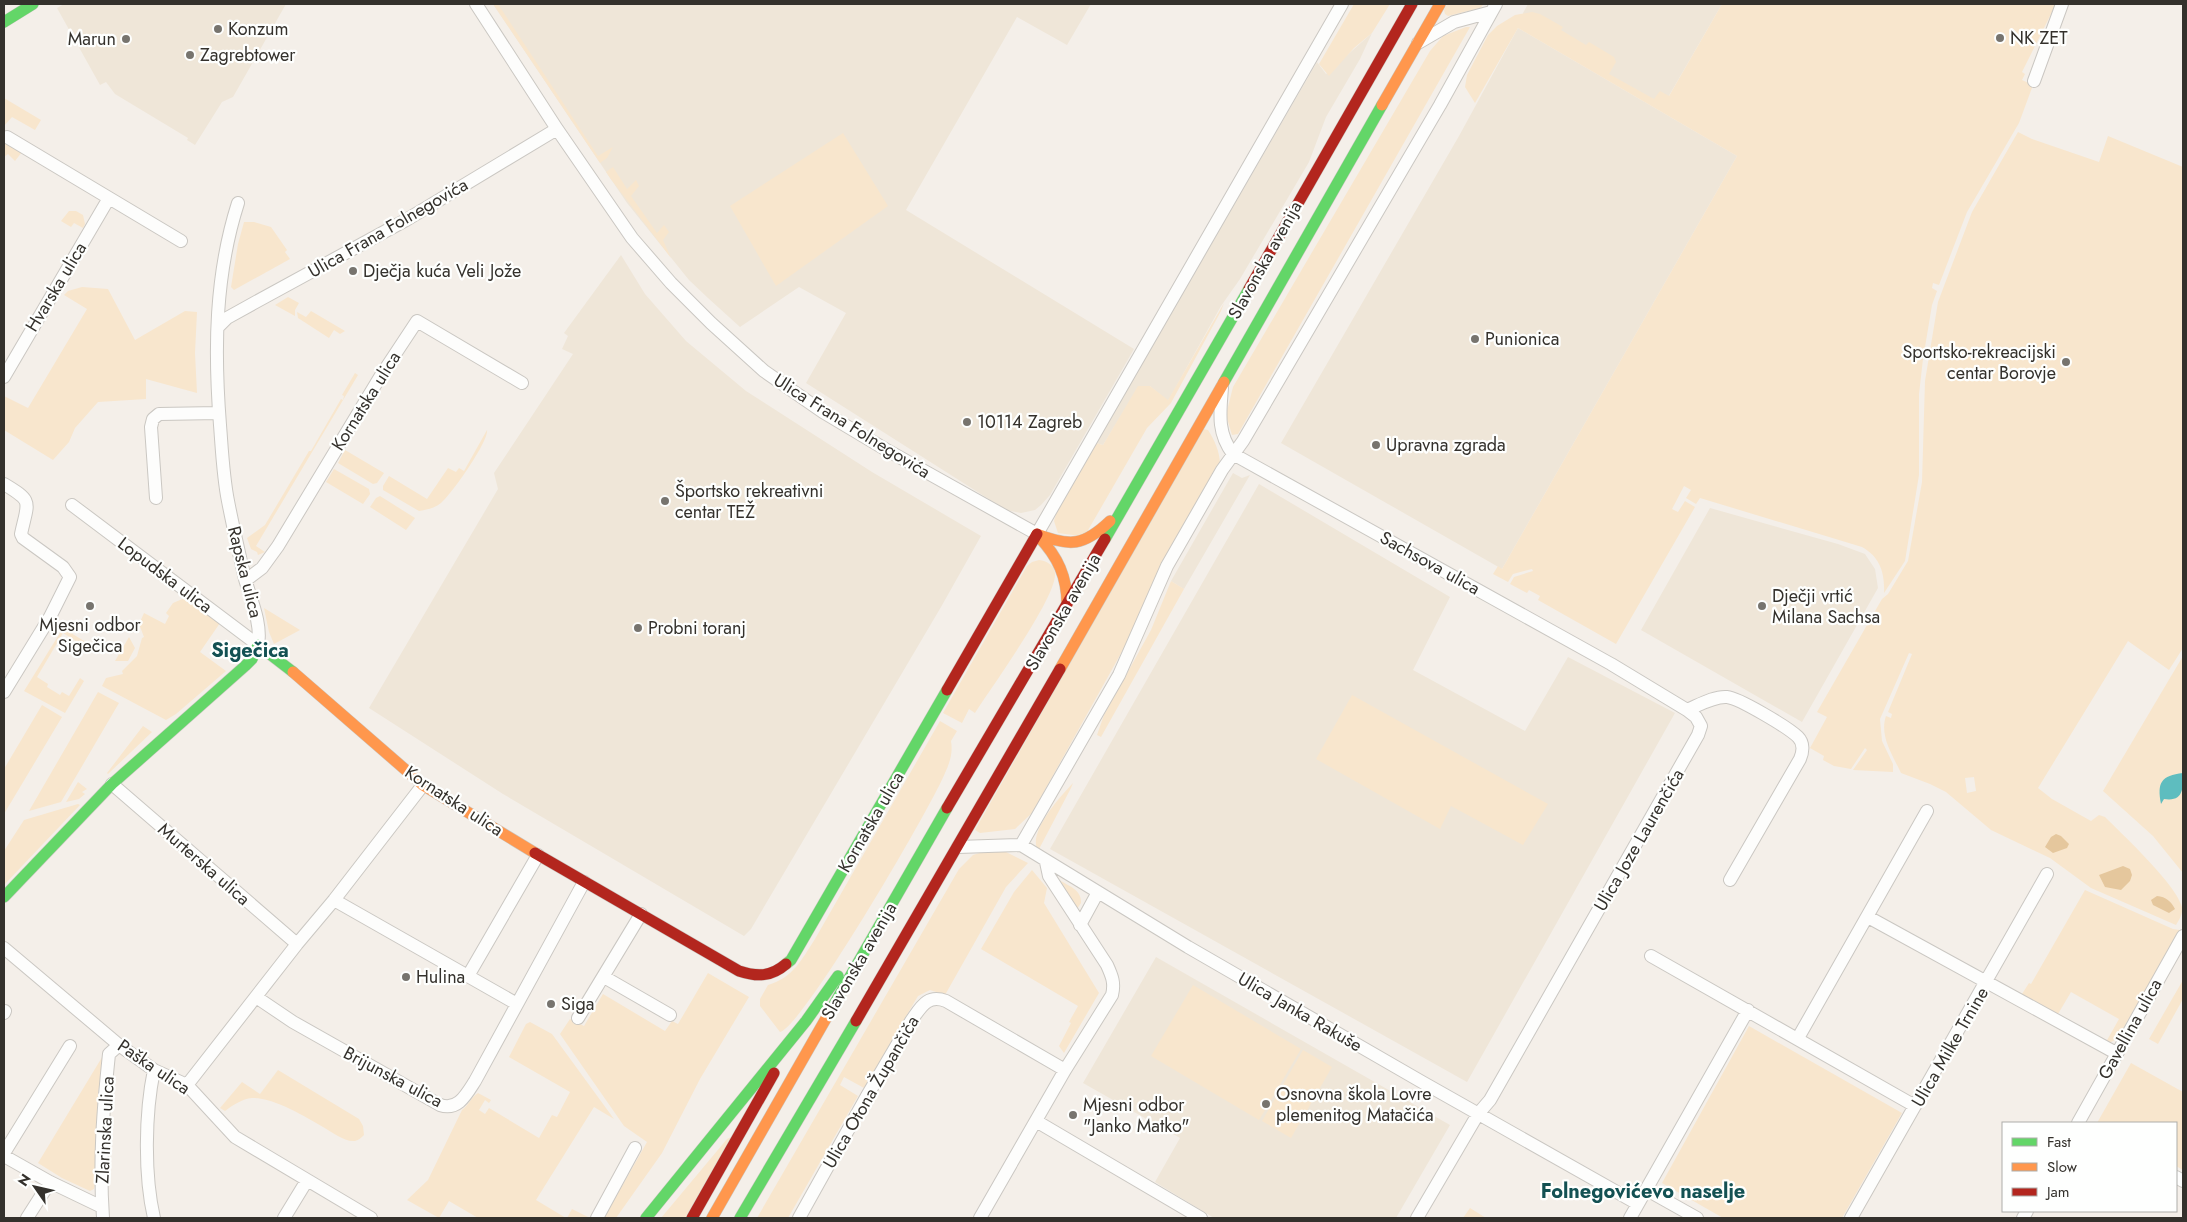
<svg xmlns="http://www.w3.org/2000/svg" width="2187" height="1222" font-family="Jost,sans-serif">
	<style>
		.built { fill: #efe6d8 }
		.green { fill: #f8e6cd; fill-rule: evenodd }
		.forest { fill: #e5c79d }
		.water { fill: #5ebdbf }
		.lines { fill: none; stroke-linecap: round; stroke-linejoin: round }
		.street-casing { stroke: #cac7c2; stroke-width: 14 }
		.fast-casing { stroke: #cac7c2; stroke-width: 12 }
		.slow-casing { stroke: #cac7c2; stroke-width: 12 }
		.jam-casing { stroke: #cac7c2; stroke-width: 12 }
		.street { stroke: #fdfdfc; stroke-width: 12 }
		.fast { stroke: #63d668; stroke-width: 11 }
		.slow { stroke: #ff974d; stroke-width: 11 }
		.jam { stroke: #b3261e; stroke-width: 11 }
		.poi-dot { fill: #77746e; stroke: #fefffe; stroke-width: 2 }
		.labels { text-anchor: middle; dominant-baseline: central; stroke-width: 4.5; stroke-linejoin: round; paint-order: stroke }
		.poi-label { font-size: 18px; fill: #34312c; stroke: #fefffe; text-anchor: start }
		.street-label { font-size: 18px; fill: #34312c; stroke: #fefffe }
		.quarter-label { font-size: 20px; font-weight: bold; fill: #135153; stroke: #fefffe }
	</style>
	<rect width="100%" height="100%" fill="#f4efe9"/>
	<path class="built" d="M64 4H286L233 97 222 102 195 145 187 140 188 138 115 94 106 82 100 85 57 8Z
		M493 4H1091L1067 45 1017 17 906 210 1134 349 1050 495 1041 505 1035 510 1021 513 1006 510 806 383 846 313 799 287 740 327 708 298 689 280 627 203Z
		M1528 4H1722L1663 106 1527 28 1523 13Z
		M1518 28 1737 156 1502 569 1281 443 1459 136Z
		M1372 33 1360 59 1326 117 1309 162 1240 279 1221 306 1168 401 1150 386H1139L1103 445 1096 443 1317 62 1326 74Z
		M621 255 645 294 686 341 746 391 872 472 981 536 941 607 751 929 744 936 503 794 369 708 498 489 494 473 573 354 562 349 568 336 564 333Z
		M1233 473 1242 478 1250 475 1184 589 1171 581Z
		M1259 484 1450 597 1413 670 1525 731 1568 657 1675 713 1467 1082 1050 849Z
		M1710 508 1838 544 1865 554 1875 569 1878 588 1802 722 1641 630Z
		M1156 957 1450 1125 1396 1218H1214L1155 1182 1180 1138 1083 1083Z"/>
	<path class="green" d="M493 4H498L598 156 613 147 607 158 600 163Z
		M1354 4H1390L1372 33 1354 48 1329 76 1319 64Z
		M1447 4H1484L1480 8 1448 16 1445 14 1444 10Z
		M1722 4H2056L2022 72 2025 74 2022 80 2033 85 2019 123 1967 212 1939 285 1933 283 1932 288 1937 291 1932 305 1923 359 1919 394V475L1905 561 1884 593C1885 573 1880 557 1862 547L1700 498 1696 504 1686 498 1691 490 1684 486 1672 509 1678 512 1685 501 1695 507 1616 644 1538 600 1540 596 1529 590 1527 593 1510 584 1514 577 1533 571 1532 569 1513 574 1508 582 1493 574 1498 566 1502 569 1737 156 1518 28 1475 103 1465 87 1467 75 1488 35 1497 26 1515 15 1532 12 1540 14 1563 27 1561 30 1586 45 1589 42 1614 57 1616 62 1609 74 1654 99 1660 91 1669 96Z
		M1466 27H1470L1238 434 1232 435 1226 415 1233 387 1430 51 1443 36Z
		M4 98 41 120 35 130 12 117 4 126Z
		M2018 132 2032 139 2099 162 2108 136 2183 167V648L2169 670 2128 641 2038 788 2052 799 2091 821 2099 815 2105 817C2123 835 2176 884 2182 907 2183 914 2179 920 2176 925L2091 888 2050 858 1991 830 1946 792 1930 784 1901 773C1893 756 1879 736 1886 716L1891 718 1892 714 1888 712 1912 654 1909 653 1880 719 1882 741 1893 764V772L1853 770 1867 750 1865 748 1851 769 1834 766 1823 760 1824 756 1810 748 1827 717 1817 712 1882 599 1888 594 1908 561 1922 482 1925 381 1938 302 1972 212ZM1974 777 1976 791 1967 793 1965 778Z
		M843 133 888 206 776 286 730 206Z
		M4 142 22 152 15 161 8 154 4 157Z
		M613 167 627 189 636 180 639 186 631 196 657 233 664 225 669 232 663 240 671 258 610 178 606 172Z
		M69 211H76L83 215 85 224 83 228 74 223 71 227 61 221Z
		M244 222H254L271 227 287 250 285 252 290 259 234 290 231 287 238 244Z
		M82 287 108 289 135 340 185 311 197 312 195 353 197 393 146 379V399L98 402 75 428 69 442 53 460 4 430V396L28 408 87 309 64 295 68 291Z
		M288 297 299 303 295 310V316L275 305Z
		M1224 303 1221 311 1171 403 1147 428 1087 532 1080 536 1058 533 1054 521 1056 514 1096 443 1103 445 1138 386H1150L1168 400Z
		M311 311 345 331 340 334 334 330 329 338 298 318 297 312 306 317Z
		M355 373 358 375 256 546 265 552 258 555 257 552 251 549 247 538 265 525 309 451H311L341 399 343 400 344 396 342 395Z
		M1203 429 1208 430C1214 439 1220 452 1220 464L1139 621 1032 813 1015 829 980 833 975 830Z
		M487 430C489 441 451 495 441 503 435 508 426 510 419 511L383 490V486L389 476 427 499 448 468 456 472 459 468 464 471Z
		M345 450 384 473 377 483 373 484 338 463Z
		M334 469 369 489 370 494 363 504 326 482Z
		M380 496 415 518 406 530 370 507 376 498Z
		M1039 560C1047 561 1054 565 1055 573 1058 596 990 689 975 713L969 709 962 723 943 713 1027 566 1032 562Z
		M1171 581 1184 589 1101 737 1097 735 1104 715 1151 630Z
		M187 597 220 623 200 652 226 671 176 714 166 720 102 686 106 678 123 674 122 671 137 656 142 638 144 637 139 624 144 613 165 624 169 616 166 613 173 603Z
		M264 608 300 630 274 644 269 632Z
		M63 628 92 646 91 650 63 633 37 677 48 684 47 687 60 695 62 692 69 696 80 678 84 681 65 713 24 691Z
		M129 637 135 648 128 661H115Z
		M2183 656V873L2153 836 2103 791Z
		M98 692 119 703 61 802 29 811Z
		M1352 695 1548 804 1523 845 1451 806 1440 829 1316 759Z
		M42 705 62 717 4 814V769Z
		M940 721 957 731 951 741C953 753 950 762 945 773 932 806 803 1027 780 1032L760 1006V999L768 985C793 978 802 959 815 939Z
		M143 726 152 732 108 774 107 773Z
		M78 782 87 789 82 792 85 794 79 799 66 802Z
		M1073 783 1071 788 1038 851C1027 832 1061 796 1073 783Z
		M78 804 80 805 4 885V851L24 820Z
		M986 851H1004L1028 863 1006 887 945 995 930 990 918 996 864 1088 844 1077 840 1085 858 1096 788 1218H757L959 869 973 855Z
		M1032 870 1047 888 1044 903 1099 993 1064 1053 1059 1046 1071 1023 1069 1022 1078 1006 981 949 1014 892Z
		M1059 880C1069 886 1082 890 1081 903L1077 909Z
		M2085 890 2173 929 2180 930 2117 1039 2111 1042H2106L2119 1019 2071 992 2058 1014 2022 994 2029 983 2031 984Z
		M708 973 749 997 700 1079 662 1153 616 1218H604L647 1142 624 1126 560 1034 570 1019 584 1026 603 994 665 1031 672 1021 678 1024Z
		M2183 980V999L2158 1044 2149 1039Z
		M1193 985 1301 1049 1259 1120 1151 1056Z
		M530 1022 552 1034 614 1119 594 1107 536 1200 566 1218H478L449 1201 439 1218 407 1200 428 1180 462 1110C469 1105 471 1097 478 1093L491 1100 489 1103 485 1100 479 1110 485 1114 489 1108 539 1138 552 1115 557 1117 570 1092 509 1057 526 1024Z
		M1749 1026 1902 1113 1842 1218H1723L1662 1183Z
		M1303 1050 1332 1067 1291 1138 1262 1121Z
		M104 1054 98 1093 96 1179 94 1189 90 1191 62 1178 38 1163Z
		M2131 1063 2183 1092V1170L2176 1166V1123H2097Z
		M278 1070 359 1119 363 1126 364 1135C361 1138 359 1140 355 1141 344 1142 332 1132 323 1127 306 1117 273 1097 252 1098 242 1099 233 1105 225 1111L220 1108 242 1082 260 1094Z
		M731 1137 685 1218H661L727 1139Z
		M1470 1208 1486 1218H1463Z
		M572 1209 590 1218H567Z"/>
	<path class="forest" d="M2056 834 2061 836 2069 844 2067 848 2053 853 2045 847 2051 837Z
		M2123 866 2130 869 2132 875 2130 881 2121 890 2105 887 2099 875Z
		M2157 896C2166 897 2171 901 2175 909L2169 913 2153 905 2151 900Z"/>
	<path class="water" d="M2183 773C2183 788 2184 802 2164 799L2161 804C2157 782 2161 776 2183 773Z"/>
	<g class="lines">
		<defs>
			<path id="street" d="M476 4 557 129 632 238 671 283 711 323 764 371 823 412 885 449 1037 534 1342 4
				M1418 43 1454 22 1491 12
				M2034 81 2062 4
				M7 137 181 241
				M219 326 227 318 254 303 406 220 557 129
				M4 377 109 198
				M1222 388C1220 413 1217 433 1233 454L1611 664 1687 710
				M4 484C34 502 28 501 21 534L23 538 63 567 70 577 50 617 4 692
				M156 498 151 427 153 419 159 414 219 413
				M72 505 258 645C262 624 251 600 245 579 239 553 233 527 228 501 223 476 222 450 220 425 214 349 215 275 238 203
				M246 580 262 568 278 546 380 377 417 321 522 383
				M112 784 297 944
				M1021 845 1119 675 1167 566 1222 470 1243 441 1440 105 1496 4
				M958 847 1021 845 1188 947 1422 1082 1638 1204
				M334 900 517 1004
				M1868 917 2116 1053
				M1080 925 1098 892
				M4 948 119 1045 154 1070 187 1085 235 1137 371 1218
				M1651 956 1915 1106
				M468 976 538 855
				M604 977 670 1015
				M256 997 293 1022 440 1105C458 1111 466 1095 475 1081L584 882
				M4 1013 5 1011
				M578 1018 641 914
				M1798 1038 1927 811
				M154 1070C145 1113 144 1175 154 1218
				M187 1085 297 944 334 900 423 785
				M1036 1121 1201 1218
				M2078 1123 2183 936
				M4 1153 70 1046
				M4 1156 50 1182 102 1207
				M2176 1177 2183 1181
				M1647 1190 1697 1218
				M27 1218 50 1182
				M103 1218C99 1161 103 1111 109 1054L119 1045
				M284 1218 306 1182
				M597 1218 635 1148
				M799 1218 867 1096 911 1021C921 1007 927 994 946 1001L1065 1070
				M980 1218 1065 1070 1112 995C1115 983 1112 976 1107 965L1049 876 1046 862
				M1417 1218 1478 1114 1490 1100 1698 735 1701 726 1696 717 1687 710C1699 705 1714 696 1727 697 1739 698 1789 728 1798 737 1804 743 1803 752 1800 759L1730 880
				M1630 1218 1748 1010
				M1851 1218 2047 874
				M2023 1218 2027 1211"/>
			<path id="fast" d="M4 22 33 4
				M1224 382 1382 105
				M1105 539 1249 289
				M4 897 112 784 245 666 252 659 258 645 293 672
				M786 964 791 960 947 690
				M832 1008 947 808
				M646 1218 806 1021 838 976
				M740 1218 856 1021"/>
			<path id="slow" d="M1382 105 1440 4
				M1037 534C1070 547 1084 546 1110 521
				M1039 537C1058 557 1067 577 1067 604
				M1060 669 1224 382
				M293 672 423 785 535 853
				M712 1218 832 1008"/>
			<path id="jam" d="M1249 289 1412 4
				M947 690 1037 534
				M947 808 1105 539
				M535 853 739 971C757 977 771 977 786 964
				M856 1021 1060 669
				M692 1218 774 1073"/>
		</defs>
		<use href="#street" class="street-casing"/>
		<use href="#fast" class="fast-casing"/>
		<use href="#slow" class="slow-casing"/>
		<use href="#jam" class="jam-casing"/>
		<use href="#street" class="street"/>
		<use href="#fast" class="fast"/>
		<use href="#slow" class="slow"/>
		<use href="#jam" class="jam"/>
	</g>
	<g class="poi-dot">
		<circle cx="218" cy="29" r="5"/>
		<circle cx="2000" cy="38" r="5"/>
		<circle cx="126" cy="39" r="5"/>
		<circle cx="190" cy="55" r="5"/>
		<circle cx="353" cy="271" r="5"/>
		<circle cx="1475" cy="339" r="5"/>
		<circle cx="2066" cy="362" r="5"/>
		<circle cx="967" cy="422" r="5"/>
		<circle cx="1376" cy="445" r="5"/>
		<circle cx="665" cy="501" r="5"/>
		<circle cx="90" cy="606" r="5"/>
		<circle cx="1762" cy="606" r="5"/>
		<circle cx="638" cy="628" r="5"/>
		<circle cx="406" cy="977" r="5"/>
		<circle cx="551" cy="1004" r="5"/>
		<circle cx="1266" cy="1104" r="5"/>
		<circle cx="1073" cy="1115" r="5"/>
	</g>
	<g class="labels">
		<g class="poi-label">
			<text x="228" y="29">Konzum</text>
			<text x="2010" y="38">NK ZET</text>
			<text x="116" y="39" text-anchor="end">Marun</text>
			<text x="200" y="55">Zagrebtower</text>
			<text x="363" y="271">Dječja kuća Veli Jože</text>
			<text x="1485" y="339">Punionica</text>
			<text x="2056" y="352" text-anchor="end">Sportsko-rekreacijski<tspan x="2056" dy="21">centar Borovje</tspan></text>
			<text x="977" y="422">10114 Zagreb</text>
			<text x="1386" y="445">Upravna zgrada</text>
			<text x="675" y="491">Športsko rekreativni<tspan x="675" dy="21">centar TEŽ</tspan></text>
			<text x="1772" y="596">Dječji vrtić<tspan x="1772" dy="21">Milana Sachsa</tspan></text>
			<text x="90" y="625" text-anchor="middle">Mjesni odbor<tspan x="90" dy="21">Sigečica</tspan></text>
			<text x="648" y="628">Probni toranj</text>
			<text x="416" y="977">Hulina</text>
			<text x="561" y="1004">Siga</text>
			<text x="1276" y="1094">Osnovna škola Lovre<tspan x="1276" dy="21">plemenitog Matačića</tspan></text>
			<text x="1083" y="1105">Mjesni odbor<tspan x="1083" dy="21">"Janko Matko"</tspan></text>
		</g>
		<g class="street-label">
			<text transform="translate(388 228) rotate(-30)">Ulica Frana Folnegovića</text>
			<text transform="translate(1265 260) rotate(-61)">Slavonska avenija</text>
			<text transform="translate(56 287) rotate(-59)">Hvarska ulica</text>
			<text transform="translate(366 401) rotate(-58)">Kornatska ulica</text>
			<text transform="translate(852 426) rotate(32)">Ulica Frana Folnegovića</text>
			<text transform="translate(1430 563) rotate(29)">Sachsova ulica</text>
			<text transform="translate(245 572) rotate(76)">Rapska ulica</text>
			<text transform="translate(165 575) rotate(37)">Lopudska ulica</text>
			<text transform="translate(1063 612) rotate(-60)">Slavonska avenija</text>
			<text transform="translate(454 801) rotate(33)">Kornatska ulica</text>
			<text transform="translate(871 822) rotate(-60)">Kornatska ulica</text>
			<text transform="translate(1639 840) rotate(-60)">Ulica Joze Laurenčića</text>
			<text transform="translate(204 864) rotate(41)">Murterska ulica</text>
			<text transform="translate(859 961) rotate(-60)">Slavonska avenija</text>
			<text transform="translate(1300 1012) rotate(30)">Ulica Janka Rakuše</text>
			<text transform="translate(2130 1029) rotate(-61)">Gavellina ulica</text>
			<text transform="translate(1950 1047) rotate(-60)">Ulica Milke Trnine</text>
			<text transform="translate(154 1067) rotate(34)">Paška ulica</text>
			<text transform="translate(393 1077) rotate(28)">Brijunska ulica</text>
			<text transform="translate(871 1092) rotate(-60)">Ulica Otona Župančiča</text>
			<text transform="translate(105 1130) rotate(-87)">Zlarinska ulica</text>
		</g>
		<g class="quarter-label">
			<text x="250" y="650">Sigečica</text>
			<text x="1643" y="1191">Folnegovićevo naselje</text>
		</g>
	</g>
	<rect width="2187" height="1222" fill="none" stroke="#34312c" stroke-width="10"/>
	<rect x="2002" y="1122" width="175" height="90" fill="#fefffe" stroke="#adadaa"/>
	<rect x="2012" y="1138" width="25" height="8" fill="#63d668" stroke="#adadaa"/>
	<text x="2047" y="1147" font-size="15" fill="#34312c">Fast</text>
	<rect x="2012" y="1163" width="25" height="8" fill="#ff974d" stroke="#adadaa"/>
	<text x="2047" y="1172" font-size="15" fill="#34312c">Slow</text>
	<rect x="2012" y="1188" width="25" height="8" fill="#b3261e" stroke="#adadaa"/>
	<text x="2047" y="1197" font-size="15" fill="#34312c">Jam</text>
	<g transform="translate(35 1187) rotate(304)" stroke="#fefffe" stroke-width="4" paint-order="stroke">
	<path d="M0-4L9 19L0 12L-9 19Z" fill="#34312c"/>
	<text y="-8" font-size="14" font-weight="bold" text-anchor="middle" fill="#34312c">N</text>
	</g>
</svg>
